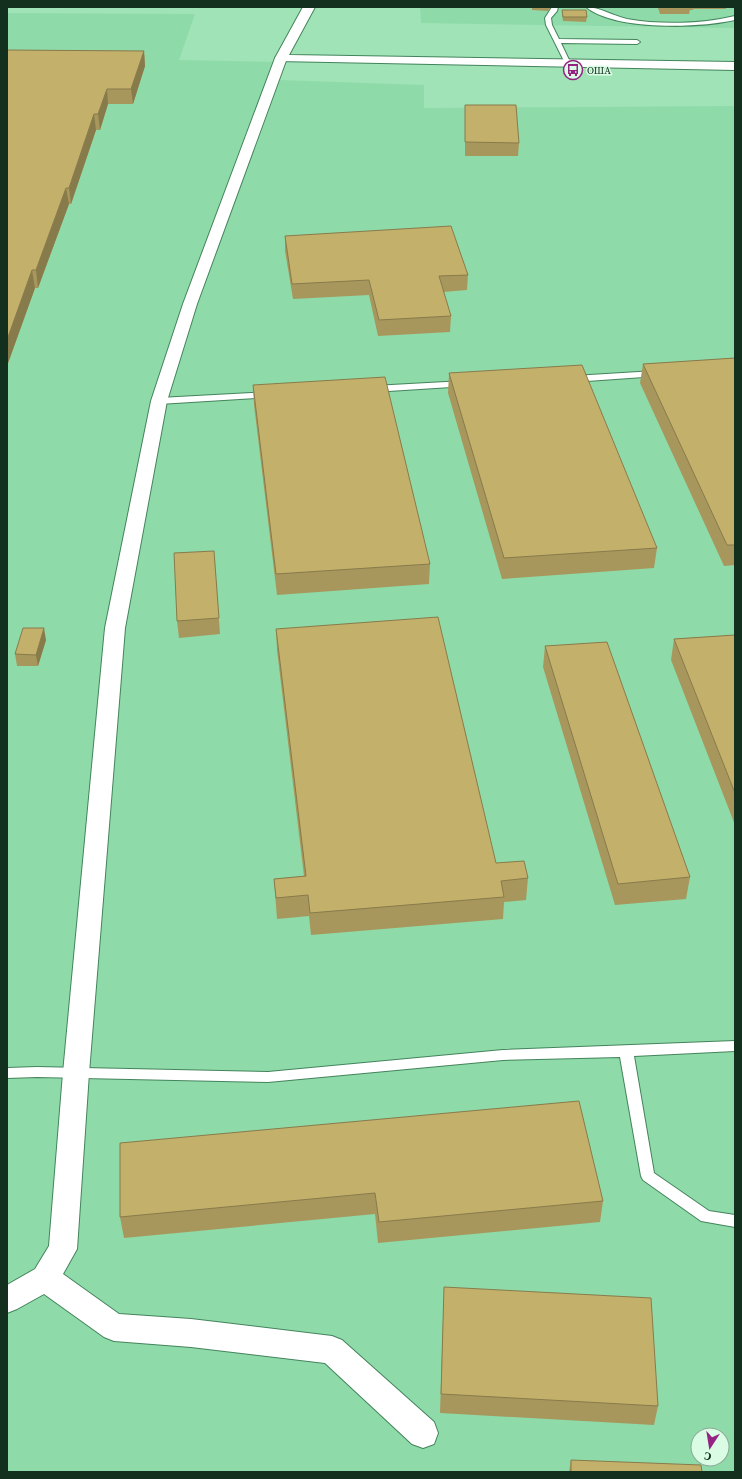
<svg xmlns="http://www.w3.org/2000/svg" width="742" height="1479" font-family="'Source Serif 4',serif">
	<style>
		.built { fill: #8fdaa9; fill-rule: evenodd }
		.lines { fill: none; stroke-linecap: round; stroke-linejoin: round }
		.lane-casing { stroke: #43845c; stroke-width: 2 }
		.street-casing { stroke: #43845c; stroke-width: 2 }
		.secondary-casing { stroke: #43845c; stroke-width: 2 }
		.lane { fill: #fff; fill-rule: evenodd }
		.street { fill: #fff; fill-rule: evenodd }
		.secondary { fill: #fff; fill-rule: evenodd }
		.wall { fill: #a8975c }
		.shaded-wall { fill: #887b4b }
		.building { fill: #c3b06b; stroke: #887b4b }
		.labels { text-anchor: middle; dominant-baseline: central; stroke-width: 3; stroke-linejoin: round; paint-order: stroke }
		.far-poi-label { font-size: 10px; fill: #132f1e; stroke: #dafbe4; text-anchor: start }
	</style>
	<rect width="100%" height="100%" fill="#a0e3b6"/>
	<path class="built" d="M420 7H735V28L421 23Z
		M7 13 195 14 179 60 284 62 280 80 424 85V108L735 106V1472H7ZM698 1435H722V1459H698Z"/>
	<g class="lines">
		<defs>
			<path id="lane" d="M552 7H558L557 11 551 18 552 25 559 39 637 40 640 42 637 44 561 43 570 62 565 63 546 25 545 18Z
				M586 7C600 7 613 16 627 19 661 25 701 24 735 16V20C699 28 615 31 586 7Z
				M655 371 659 374 658 376 573 382 569 379 573 376Z
				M464 381 467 382 468 384 467 386 373 392 369 389 373 386Z
				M268 392 272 395 271 397 159 404 155 401 159 398Z
				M735 1041V1051L634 1056 654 1173 709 1211 735 1215V1227L701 1221 643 1180 641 1176 620 1057 503 1060 268 1082 37 1077 7 1078V1068L37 1067 268 1072 503 1050Z"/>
			<path id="street" d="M281 55 285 56 287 58 197 304 167 401 125 628 89 1073 77 1249 63 1274 119 1314 191 1319 332 1336 342 1340 434 1422 438 1433 434 1444 423 1448 412 1444 325 1363 191 1347 114 1341 104 1337 44 1294 17 1309 7 1313V1285L35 1269 49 1246 63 1073 105 628 151 401 183 304 275 58 277 56Z"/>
			<path id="secondary" d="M303 7H315L289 55 735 62V70L277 61 275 58Z"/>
		</defs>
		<use href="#lane" class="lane-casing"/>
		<use href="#street" class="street-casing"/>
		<use href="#secondary" class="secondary-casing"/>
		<use href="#lane" class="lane"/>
		<use href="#street" class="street"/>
		<use href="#secondary" class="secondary"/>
	</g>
	<path class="wall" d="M532 7H551L548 11 532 10Z
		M559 7H584V8Z
		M651 7H726V9H693V10H690L689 14H660L658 8H652Z
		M562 10 587 17 586 22 563 21 562 14Z
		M7 50 144 51 145 66 133 104H108L100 130H96L71 204H69L38 288H35L7 366Z
		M465 105 519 143 518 156H465Z
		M285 236 468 275 467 290 443 292 451 316 450 332 378 336 369 295 293 299 285 251Z
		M735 358V565L724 566 640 383 643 364Z
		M449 373 657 548 654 568 502 579 448 393Z
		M253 385 430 564 429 584 277 595 254 405Z
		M214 551 220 634 179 638 177 621Z
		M276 629 496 863 528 878 526 900 504 902 503 919 311 935 309 916 277 919 274 879 304 876 277 650Z
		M735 635V825L671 660 674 639Z
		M46 640 38 666H17L15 654Z
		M545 646 690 877 686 899 615 905 543 667Z
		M120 1143 603 1201 600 1222 378 1243 375 1214 124 1238 120 1217Z
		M444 1287 658 1406 654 1425 440 1413Z
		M571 1460 702 1472H569Z"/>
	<path class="shaded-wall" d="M144 51 145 66 133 104 131 89Z
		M107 89 108 104 100 130 98 114Z
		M94 114 96 130 71 204 69 188Z
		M66 188 69 204 38 288 36 270Z
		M32 270 35 288 7 366V340Z
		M44 628 46 640 38 666 36 655Z"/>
	<path class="building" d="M562 10H586L587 17H563Z
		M7 50 144 51 131 89H107L98 114H94L69 188H66L36 270H32L7 340Z
		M465 105H516L519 143 465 142Z
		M451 226 468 275 439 276 451 316 379 320 369 280 292 284 285 236Z
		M735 358V545H727L643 364Z
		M582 365 657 548 504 558 449 373Z
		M385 377 430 564 276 574 253 385Z
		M214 551 219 618 177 621 174 553Z
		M438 617 496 863 524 861 528 878 501 881 504 897 310 913 308 895 276 898 274 879 306 876 276 629Z
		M23 628H44L36 655 15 654Z
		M735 635V793L674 639Z
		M607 642 690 877 618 884 545 646Z
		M579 1101 603 1201 379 1222 375 1193 120 1217V1143Z
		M444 1287 651 1298 658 1406 441 1394Z
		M571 1460 701 1465 702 1472H571Z"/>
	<defs>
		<symbol id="bus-ring" viewBox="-11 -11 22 22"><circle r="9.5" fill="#dafbe4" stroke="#942383" stroke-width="1.5"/><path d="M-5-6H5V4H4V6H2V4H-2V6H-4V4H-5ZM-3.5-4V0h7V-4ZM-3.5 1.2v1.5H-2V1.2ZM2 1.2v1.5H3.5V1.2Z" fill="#942383"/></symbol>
	</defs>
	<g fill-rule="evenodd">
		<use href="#bus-ring" x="562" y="59" width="22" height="22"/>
	</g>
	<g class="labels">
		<g class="far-poi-label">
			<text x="587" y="70">ОША</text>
		</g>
	</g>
	<rect width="742" height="1479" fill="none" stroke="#132f1e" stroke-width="16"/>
	<g transform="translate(710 1447) rotate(192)"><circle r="19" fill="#dafbe4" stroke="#8aa995"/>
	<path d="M0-3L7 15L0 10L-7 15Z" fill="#942383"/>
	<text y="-6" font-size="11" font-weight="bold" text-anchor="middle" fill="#132f1e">С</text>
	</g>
</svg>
